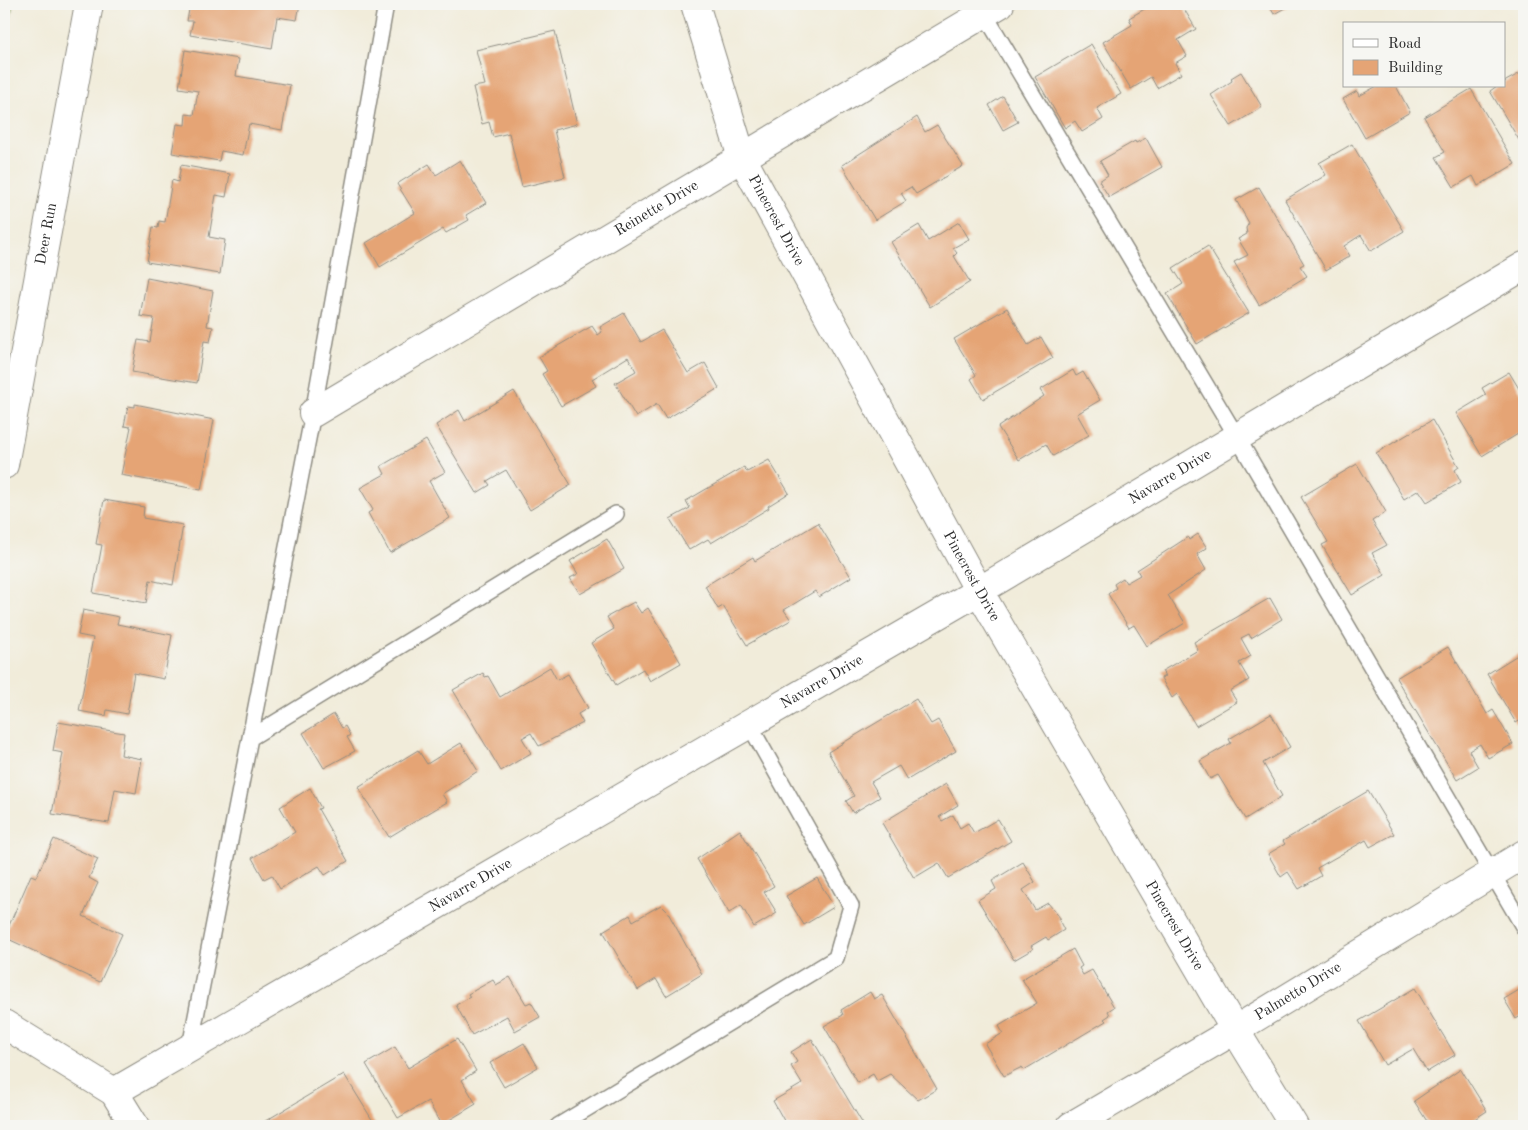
<svg xmlns="http://www.w3.org/2000/svg" width="1528" height="1130" font-family="'Old Standard TT',serif">
	<style>
		.grass { fill: url(#grass-dots); stroke: #728054 }
		.building { fill: #e5a475 }
		.lines { fill: none; stroke-linecap: round; stroke-linejoin: round }
		.lane-casing { stroke: #8e8c82; stroke-width: 18 }
		.street-casing { stroke: #8e8c82; stroke-width: 30 }
		.lane { stroke: #fff; stroke-width: 15 }
		.street { stroke: #fff; stroke-width: 28 }
		.labels { text-anchor: middle; dominant-baseline: central; stroke-width: 4; stroke-linejoin: round; paint-order: stroke }
		.street-label { font-size: 15px; fill: #2b2b2b; stroke: #f6f6f2 }
	</style>
	<defs>
		<pattern id="grass-dots" width="8" height="8" patternUnits="userSpaceOnUse" patternTransform="scale(1.25)"><rect width="8" height="8" fill="#b8d57c"/><path d="M2 2h.1M6 6h.1" fill="none" stroke="#9eb76b" stroke-width="1.8" stroke-linecap="round"/></pattern>
	</defs>
	<rect width="100%" height="100%" fill="#f6f6f2"/>
	<filter id="ink" filterUnits="userSpaceOnUse"><feTurbulence type="fractalNoise" baseFrequency=".02" numOctaves="2"/><feDisplacementMap in="SourceGraphic" scale="10" xChannelSelector="R" yChannelSelector="G"/><feConvolveMatrix kernelMatrix="1 2 1 2 8 2 1 2 1" color-interpolation-filters="sRGB"/></filter>
	<filter id="wash" filterUnits="userSpaceOnUse"><feTurbulence type="fractalNoise" baseFrequency=".0096" numOctaves="4" result="noise"/><feDisplacementMap in="SourceGraphic" scale="20" xChannelSelector="R" yChannelSelector="G"/><feGaussianBlur stdDeviation="1.12" result="paint"/><feColorMatrix in="noise" values="0 0 0 0 0 0 0 0 0 0 0 0 0 0 0 0 0 1.4 0 .05"/><feComposite in="paint" operator="in"/></filter>
	<g filter="url(#wash)">
		<rect width="100%" height="100%" fill="#f1ecda"/>
		<path class="grass" d="M4 4H13L4 56Z"/>
		<g id="blocks">
			<path class="building" d="M190 4H300L297 20 277 17 272 49 190 35 193 21H187Z
				M1153 4H1181L1196 29 1178 40 1187 56 1175 63 1181 74 1157 88 1151 77 1131 89 1103 42 1132 25 1129 18Z
				M1268 4H1292L1274 14Z
				M555 31 577 124 554 130 565 177 522 187 509 133 493 137 489 122 482 124 473 87 485 85 476 50Z
				M1091 44 1121 94 1097 108 1103 119 1082 132 1075 121 1065 128 1035 77Z
				M185 50 239 59 236 76 290 85 282 130 249 124 243 155 221 151 219 161 172 153 177 124 185 125 186 114 194 115 198 91 179 88Z
				M1524 71V137L1519 140 1490 91 1497 86H1504V82Z
				M1241 72 1262 107 1231 126 1211 95 1232 81 1231 78Z
				M1377 86H1396L1410 112 1365 138 1343 99 1357 91 1359 96Z
				M1471 89 1515 164 1478 186 1473 176 1454 187 1436 157 1445 152 1424 117Z
				M1003 96 1018 122 1003 130 989 105Z
				M917 117 925 132 937 125 963 166 916 194 911 187 901 193 906 201 875 220 842 165Z
				M1146 138 1162 167 1109 197 1099 181 1108 175 1100 161 1135 141 1136 143Z
				M1352 144 1404 231 1371 251 1361 235 1344 246 1350 256 1326 270 1285 200 1326 175 1319 163Z
				M460 160 486 203 466 215 469 220 446 233 443 229 380 267 366 243 415 213 397 184 429 164 436 175Z
				M181 165 230 174 226 197 216 195 209 237 225 240 220 274 147 262 153 227 158 228 159 221 165 222 172 180 178 182Z
				M1259 187 1304 264 1300 266 1307 276 1259 305 1234 262 1248 255 1238 239 1247 234 1246 228 1249 223 1236 200Z
				M959 222 969 239 953 248 957 253 954 256 970 282 930 307 891 242 919 225 928 241Z
				M1208 246 1249 313 1197 344 1167 294 1183 284 1173 268Z
				M147 278 213 291 207 326 213 327 210 342 204 341 197 383 132 372 138 340 150 342 154 318 140 316Z
				M1007 308 1028 345 1041 337 1053 358 983 399 971 379 976 375 954 339Z
				M624 313 641 342 662 330 688 373 705 363 719 388 666 419 657 404 636 417 615 383 636 371 628 357 592 379 596 386 561 406 542 374 547 371 539 357 592 326 598 335 602 332 600 327Z
				M1073 370 1076 376 1083 372 1100 400 1077 414 1089 435 1053 456 1046 444 1019 460 998 427 1044 396 1040 390Z
				M1509 372 1524 397V445L1518 434 1482 456 1456 413 1486 395 1482 388Z
				M514 391 571 485 530 510 506 470 487 481 490 485 477 493 436 425 459 410 465 421Z
				M135 404 214 420 201 490 121 475 131 427 124 426 128 406 135 407Z
				M1432 420 1459 467 1455 470 1461 482 1427 502 1419 490 1404 499 1376 453Z
				M426 440 445 472 429 481 450 518 390 553 368 513 373 510 360 488 385 474 381 466Z
				M769 460 789 493 768 506 769 508 711 543 708 539 689 550 670 519 690 508 686 501 744 467 747 472Z
				M1357 464 1386 512 1372 521 1387 545 1372 553 1385 575 1352 595 1322 545 1328 542 1301 497Z
				M104 500 144 507 143 518 183 525 173 585 150 580 146 603 93 593 102 545 96 544Z
				M818 523 851 577 819 597 815 591 784 610 791 620 747 645 723 606 718 609 705 586 753 557 755 561Z
				M1198 534 1207 548 1197 554 1206 570 1168 595 1185 623 1147 646 1134 625 1129 628 1108 594 1116 588 1114 584 1123 578 1126 583 1140 575 1137 570 1188 537 1189 540Z
				M607 539 624 569 580 594 570 578 578 574 570 561Z
				M1270 598 1282 619 1251 638 1249 634 1241 638 1251 656 1239 663 1249 680 1230 691 1237 702 1196 726 1177 694 1172 698 1161 678 1165 676 1162 671 1198 650 1194 642Z
				M634 602 641 613 648 608 681 663 650 681 643 669 616 685 591 643 614 629 607 617Z
				M83 610 119 617 117 624 172 635 164 679 134 673 127 714 107 710 106 716 79 711 93 638 78 635Z
				M1448 647 1487 714 1493 710 1513 744 1488 758 1480 744 1469 751 1478 767 1457 780 1396 678Z
				M1524 651V718L1516 723 1487 674Z
				M550 667 557 680 568 674 588 708 578 714 583 723 539 746 531 733 522 738 531 753 501 771 453 690 483 673 485 677 488 676 500 697Z
				M916 699 931 724 938 720 956 751 907 780 899 766 871 782 880 797 853 813 846 801 854 796 828 752Z
				M334 714 342 728 345 726 350 735 347 737 355 751 324 768 303 733Z
				M1271 714 1290 747 1263 763 1282 796 1245 819 1218 775 1210 779 1200 761 1231 743 1229 739Z
				M58 722 124 733 121 755 142 759 136 793 115 789 109 823 52 814 63 753 53 751Z
				M461 743 478 771 442 794 447 802 389 837 358 787 418 750 427 764Z
				M946 784 958 805 939 817 942 821 953 815 960 828 968 823 974 833 998 819 1011 841 948 878 939 863 914 878 882 823Z
				M310 788 321 808 318 809 348 861 325 875 319 866 280 889 272 875 264 879 252 858 295 832 280 807Z
				M1368 791 1394 834 1370 847 1366 840 1317 868 1321 876 1299 889 1288 872 1281 877 1268 854 1285 844 1283 841Z
				M740 830 774 886 764 892 777 913 754 927 741 905 729 913 697 859Z
				M54 839 98 859 89 878 98 883 83 916 122 934 100 982 4 937 31 875 36 877Z
				M1023 862 1035 882 1023 890 1035 910 1048 903 1061 919 1059 920 1064 930 1048 940 1046 937 1031 946 1033 949 1014 960 978 900 996 889 992 881Z
				M817 878 834 907 804 925 786 896Z
				M661 905 667 911 702 974 666 996 656 979 638 990 603 931 630 915 633 921Z
				M1073 949 1082 966 1079 968 1083 975 1092 970 1114 1007 1108 1011 1110 1015 1104 1019 1106 1021 1024 1070 1022 1067 1004 1076 985 1044 1003 1033 999 1026 1037 1003 1022 979Z
				M510 977 526 1004 531 1002 540 1017 515 1031 507 1016 472 1035 456 1005 470 997 468 994 493 980 496 985Z
				M1524 987V1014L1516 1019 1504 999Z
				M1415 988 1455 1055 1427 1072 1413 1049 1385 1065 1359 1021Z
				M870 992 874 999 882 995 937 1089 918 1100 890 1074 877 1081 873 1074 858 1083 824 1026 843 1015 841 1010Z
				M457 1039 476 1071 462 1080 476 1104 441 1125 428 1101 398 1118 366 1064 395 1047 408 1068Z
				M812 1039 864 1126H787L773 1101 802 1084 791 1066 797 1062 791 1052Z
				M524 1043 538 1067 504 1087 490 1063Z
				M1461 1069 1487 1111 1473 1120 1476 1126H1430L1414 1101Z
				M344 1074 376 1126H257Z"/>
		</g>
	</g>
	<g filter="url(#ink)">
		<use href="#blocks" fill-opacity="0" stroke="#8e8c82" stroke-width="1"/>
		<g class="lines">
			<defs>
				<path id="lane" d="M984 13 1237 437 1524 928
					M250 738 616 514
					M190 1047 313 413 386 4
					M558 1126 836 958 851 906 749 724"/>
				<g id="street">
					<path id="s1" d="M695 4 742 158 979 591 1235 1030 1294 1126"/>
					<path id="s2" d="M313 413 1000 4"/>
					<path id="s3" d="M4 465 89 4"/>
					<path d="M4 1024 114 1092 135 1126"/>
					<path id="s4" d="M114 1092 979 591 1524 266"/>
					<path id="s5" d="M1071 1126 1235 1030 1524 854"/>
				</g>
			</defs>
			<use href="#lane" class="lane-casing"/>
			<use href="#street" class="street-casing"/>
			<use href="#lane" class="lane"/>
			<use href="#street" class="street"/>
		</g>
	</g>
	<g class="labels">
		<g class="street-label">
			<text stroke="none"><textPath href="#s2" startOffset="400">Reinette Drive</textPath></text>
			<text stroke="none"><textPath href="#s1" startOffset="232">Pinecrest Drive</textPath></text>
			<text stroke="none"><textPath href="#s3" startOffset="235">Deer Run</textPath></text>
			<text stroke="none"><textPath href="#s4" startOffset="1222">Navarre Drive</textPath></text>
			<text stroke="none"><textPath href="#s1" startOffset="638">Pinecrest Drive</textPath></text>
			<text stroke="none"><textPath href="#s4" startOffset="818">Navarre Drive</textPath></text>
			<text stroke="none"><textPath href="#s4" startOffset="412">Navarre Drive</textPath></text>
			<text stroke="none"><textPath href="#s1" startOffset="1042">Pinecrest Drive</textPath></text>
			<text stroke="none"><textPath href="#s5" startOffset="264">Palmetto Drive</textPath></text>
		</g>
	</g>
	<rect width="1528" height="1130" fill="none" stroke="#f6f6f2" stroke-width="20"/>
	<rect x="1343" y="22" width="162" height="65" fill="#f6f6f2" stroke="#a5a5a2"/>
	<rect x="1353" y="39" width="25" height="8" fill="#ffffff" stroke="#a5a5a2"/>
	<text x="1388" y="48" font-size="15" fill="#2b2b2b">Road</text>
	<rect x="1353" y="60" width="25" height="15" fill="#e5a475" stroke="#a5a5a2"/>
	<text x="1388" y="72" font-size="15" fill="#2b2b2b">Building</text>
</svg>
